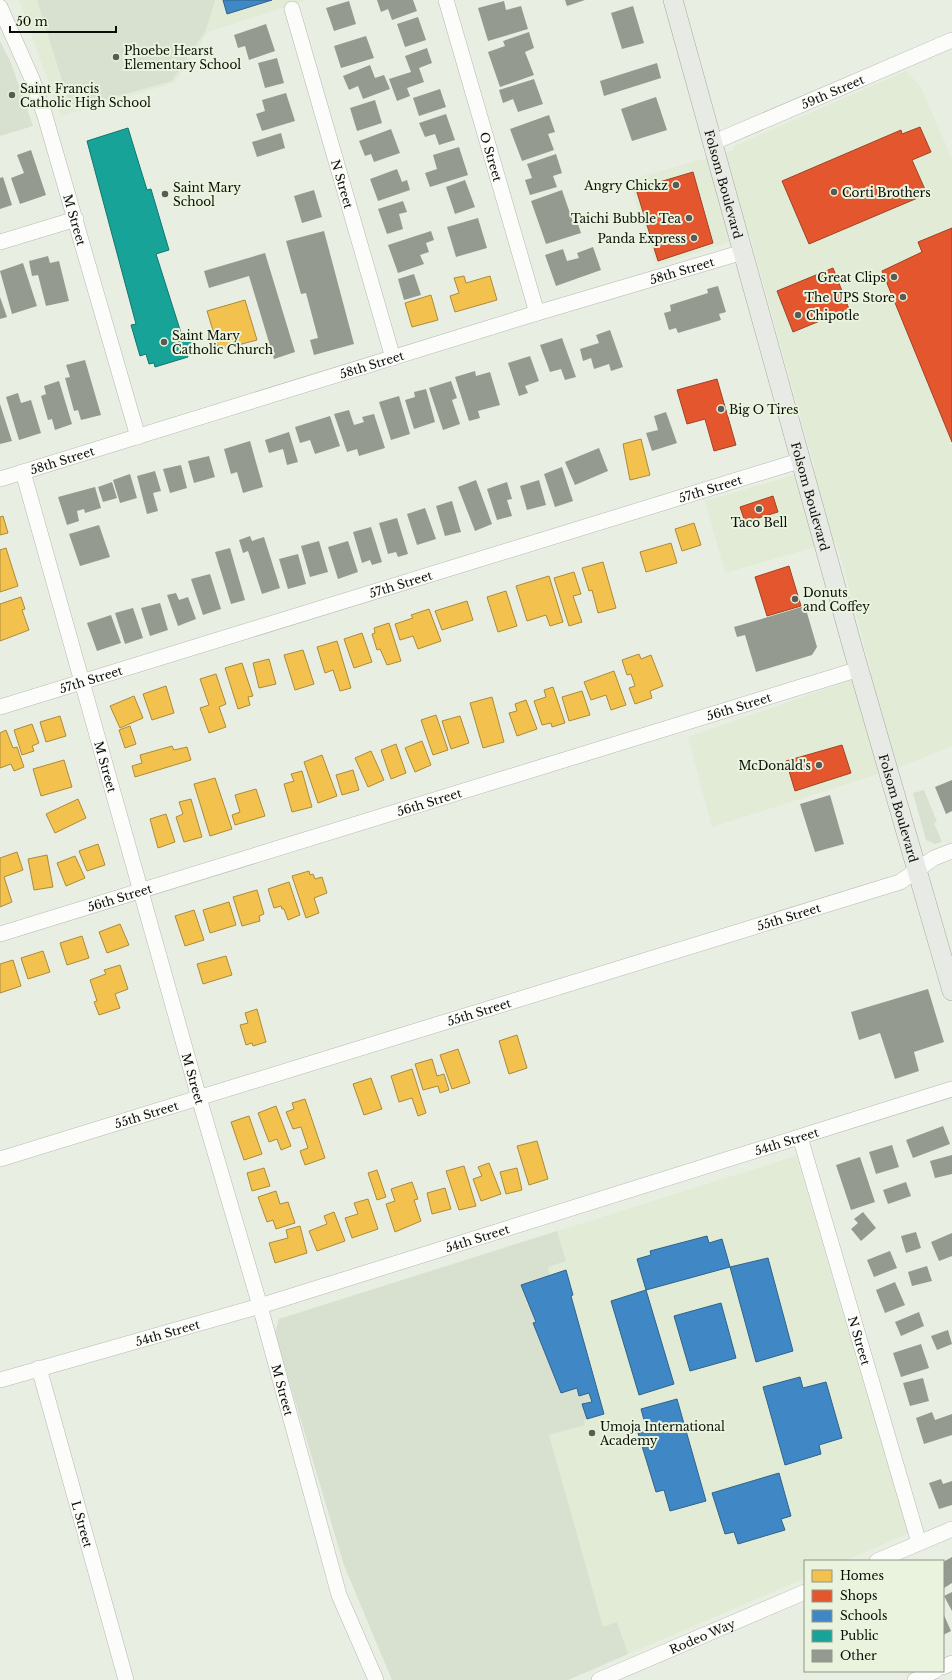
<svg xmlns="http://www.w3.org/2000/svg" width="952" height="1680" font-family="'Libre Baskerville',serif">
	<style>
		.built { fill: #e1ebd6 }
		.green { fill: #d8e1cf }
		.homes { fill: #f2c14e; stroke: #ac8b39 }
		.shops { fill: #e4572e; stroke: #a34122 }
		.schools { fill: #3f88c5; stroke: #2f638c }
		.public { fill: #17a398; stroke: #13766c }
		.building { fill: #949a8f }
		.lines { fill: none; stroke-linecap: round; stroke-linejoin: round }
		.minor-casing { stroke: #b5bab0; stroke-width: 16 }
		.major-casing { stroke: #a4ab9c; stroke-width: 20 }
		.minor { stroke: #fcfcfb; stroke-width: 15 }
		.major { stroke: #e8ebe5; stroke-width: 19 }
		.poi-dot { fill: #585c54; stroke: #e9f3dd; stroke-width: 1.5 }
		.labels { text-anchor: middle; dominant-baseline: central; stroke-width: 4; stroke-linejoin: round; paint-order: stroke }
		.poi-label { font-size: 12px; fill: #0a0e07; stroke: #e9f3dd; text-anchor: start }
		.street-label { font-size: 12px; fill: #0a0e07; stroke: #e9f3dd }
	</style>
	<rect width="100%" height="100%" fill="#e8eee2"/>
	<path class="built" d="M19 0H307L208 32 174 83 61 116Z
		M906 71 921 87 952 159V746L900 767 712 827 688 737 872 673 836 541 725 573 705 501 815 469 750 235 656 266 629 180 732 151 735 146Z
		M796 1156 909 1533 844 1561H805V1578L568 1680H392L344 1565 275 1333 279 1319Z"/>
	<path class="green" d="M37 0H215L206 30 172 81 71 109Z
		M0 41 11 63 33 126 0 136Z
		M924 790 937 822 934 823 942 842 935 844 926 840 913 793Z
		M557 1231 566 1261 548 1267 550 1275 521 1285 536 1322 533 1323 561 1393 577 1388 579 1396 589 1393 592 1402 582 1404 587 1419 584 1420 585 1425 549 1435 603 1627 617 1622 628 1654 568 1680H392L344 1565 275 1333 279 1319Z"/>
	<path class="homes" d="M464 276 466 283 490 276 497 300 455 312 450 296 459 293 454 278Z
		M431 295 438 320 412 327 405 303Z
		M245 300 257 340 219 350 207 311Z
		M641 439 650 475 630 480 623 444Z
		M3 516 8 533 0 535V517Z
		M694 523 701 545 682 551 675 529Z
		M671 543 677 563 646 572 640 552Z
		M6 548 18 586 0 592V550Z
		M603 562 616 608 598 613 592 590 589 591 582 568Z
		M574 572 581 594 573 596 582 622 569 626 554 578Z
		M549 576 563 622 550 626 546 615 527 621 516 586Z
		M506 591 517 626 498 632 487 597Z
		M21 597 25 609 22 610 29 630 0 641V604Z
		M467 601 473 620 442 630 435 611Z
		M429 609 441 641 418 649 413 636 400 640 395 624 413 618 411 615Z
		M389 623 401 661 387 665 380 649 377 650 372 634 375 633 374 628Z
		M362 633 372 662 354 668 344 639Z
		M337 641 351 688 340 691 333 670 325 673 317 647Z
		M303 650 314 684 295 690 284 655Z
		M639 654 641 659 651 655 663 686 650 691 652 698 635 704 629 688 635 686 631 674 627 675 622 660Z
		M269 659 276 684 259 688 253 663Z
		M242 663 253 696 248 697 250 705 238 709 225 668Z
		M614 671 626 705 611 710 606 695 591 700 584 682Z
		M216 674 226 704 219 707 226 727 209 733 200 708 209 705 200 679Z
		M166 686 174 713 152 720 143 694Z
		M553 687 565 723 552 727 551 723 542 725 534 701 546 697 544 690Z
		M582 691 590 715 569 721 562 697Z
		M134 696 143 718 120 728 110 706Z
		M492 697 504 742 483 748 470 703Z
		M526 700 537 729 517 736 509 713 517 711 515 704Z
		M436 715 448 750 433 755 421 720Z
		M60 716 66 736 46 742 40 722Z
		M460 716 469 743 451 749 442 721Z
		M32 724 39 743 32 746 34 751 22 755 14 730Z
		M130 726 136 744 125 748 119 730Z
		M6 730 13 748 17 747 24 767 14 771 11 764 0 768V733Z
		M422 741 431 765 415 772 405 748Z
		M396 744 406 773 391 779 381 750Z
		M172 746 174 750 187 747 191 760 135 777 132 766 142 763 140 755Z
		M371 751 384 780 368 787 355 758Z
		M322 755 337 796 318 803 304 762Z
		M64 760 72 787 41 796 33 769Z
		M353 770 359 790 342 795 336 775Z
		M302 771 312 807 292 812 284 784 294 781 291 774Z
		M215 778 232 829 210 836 194 784Z
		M256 789 265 816 235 825 232 815 240 812 235 795Z
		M78 799 86 818 55 833 46 814Z
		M191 799 202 837 184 842 176 817 183 814 179 802Z
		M166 814 175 842 158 848 150 819Z
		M98 844 105 865 87 871 79 851Z
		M17 852 23 870 4 877 12 902 0 907V858Z
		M47 855 53 887 34 890 28 859Z
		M75 856 85 878 66 886 57 863Z
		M309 871 310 875 313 874 315 879 322 877 327 893 314 898 319 913 306 918 292 876Z
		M289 882 300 915 288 920 284 909H282L281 906 274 908 268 889Z
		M257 890 264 914 259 916 260 921 242 926 233 897Z
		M229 902 236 925 210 933 203 910Z
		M194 910 204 940 185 946 175 916Z
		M120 924 129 945 107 953 99 932Z
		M82 936 89 958 67 965 60 943Z
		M43 951 50 972 28 979 21 958Z
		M226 956 232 975 203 984 197 964Z
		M13 960 21 986 0 993V964Z
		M120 965 128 989 115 994 120 1008 99 1015 94 1002 97 1001 90 980 106 974 104 970Z
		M257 1009 266 1042 253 1046 252 1043 246 1045 240 1025 248 1023 245 1013Z
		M517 1035 527 1068 509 1074 499 1041Z
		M458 1049 470 1083 452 1089 440 1055Z
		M432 1059 437 1076 444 1074 449 1090 440 1093 438 1086 423 1090 415 1064Z
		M412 1069 426 1113 418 1116 412 1098 399 1102 391 1076Z
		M371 1078 382 1109 364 1115 353 1084Z
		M305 1099 325 1158 305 1165 300 1151 308 1148 301 1127 293 1129 286 1112 294 1109 292 1103Z
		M276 1106 291 1146 281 1150 277 1139 269 1142 258 1113Z
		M249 1116 262 1154 244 1160 231 1122Z
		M537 1141 548 1179 529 1185 517 1146Z
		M489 1163 501 1194 481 1201 473 1179 482 1176 478 1167Z
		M464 1166 476 1206 459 1210 446 1171Z
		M264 1168 270 1186 252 1191 247 1173Z
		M517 1168 522 1190 506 1194 500 1172Z
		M377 1170 386 1197 377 1200 368 1173Z
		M412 1182 418 1199 414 1200 421 1221 395 1232 386 1204 395 1201 391 1189Z
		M445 1188 451 1209 432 1214 427 1193Z
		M276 1191 280 1204 288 1202 295 1223 276 1229 273 1220 267 1222 258 1197Z
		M368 1199 378 1229 352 1238 345 1218 358 1214 354 1203Z
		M334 1212 345 1241 317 1251 309 1231 327 1224 324 1216Z
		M300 1226 307 1253 275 1263 269 1243 288 1238 286 1230Z"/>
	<path class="shops" d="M920 127 931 152 912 160 927 194 809 244 782 181 901 130 902 134Z
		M693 172 713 243 658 261 636 189Z
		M952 228V442L882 271 922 252 918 242Z
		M833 268 849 309 793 332 777 291Z
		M717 379 736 445 714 451 705 419 687 424 677 390Z
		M773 496 778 512 745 522 740 507Z
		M789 566 801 606 767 616 755 577Z
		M842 745 851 773 795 791 786 761Z"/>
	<path class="schools" d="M223 0H272L227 14Z
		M707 1236 709 1243 722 1239 730 1267 646 1290 637 1259 651 1255 650 1251Z
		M768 1258 793 1351 756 1362 730 1267Z
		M566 1270 573 1295 571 1296 604 1414 587 1419 582 1404 592 1402 589 1393 579 1396 577 1388 561 1393 533 1323 536 1322 521 1285Z
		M646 1290 674 1384 639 1395 611 1301Z
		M721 1303 736 1358 690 1371 674 1316Z
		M800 1377 803 1388 826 1382 842 1438 819 1445 821 1454 785 1465 763 1387Z
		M677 1399 706 1501 670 1511 664 1490 656 1492 638 1433 647 1431 641 1409Z
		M779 1473 791 1516 781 1519 785 1530 738 1544 734 1532 725 1534 712 1493Z"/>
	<path class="public" d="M128 128 147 190 151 189 169 250 156 254 182 336 191 334 196 351 187 354 188 357 155 367 154 363 149 364 146 354 140 356 131 325 136 324 87 141Z"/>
	<path class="building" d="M377 0H413L417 11 392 20 388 9 381 12Z
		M565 0H585L567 6Z
		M349 1 356 24 334 31 326 8Z
		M504 1 506 10 521 6 528 29 488 41 478 8Z
		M633 6 644 43 622 49 611 13Z
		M418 17 426 40 405 47 397 24Z
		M266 24 275 51 249 60 245 46 238 48 234 35Z
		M529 32 534 48 525 52 534 75 500 87 488 52 505 46 503 41Z
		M366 36 374 58 341 68 334 46Z
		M427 48 432 63 419 68 424 82 407 88 410 96 397 101 389 79 411 72 405 56Z
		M277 58 284 83 265 88 258 63Z
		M657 63 661 78 604 96 600 81Z
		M370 65 375 78 384 75 390 89 363 99 358 86 349 90 343 76Z
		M534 79 543 104 518 112 513 99 503 103 499 90Z
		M440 89 446 107 419 116 413 98Z
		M286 93 295 121 262 131 256 114 265 111 262 100Z
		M656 97 667 130 632 141 621 109Z
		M375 100 382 123 357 131 350 108Z
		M446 114 455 140 439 145 435 134 425 137 419 123Z
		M549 115 555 132 548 134 554 150 522 161 510 129Z
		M391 129 400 153 374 162 371 154 365 156 359 141Z
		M281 133 285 148 257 157 252 142Z
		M459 147 468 175 430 187 425 173 437 169 433 155Z
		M31 150 46 195 20 204 11 178 24 173 17 155Z
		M556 154 562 173 553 176 557 187 530 195 525 180 532 178 527 164Z
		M397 169 402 182 407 180 410 190 378 201 370 179Z
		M3 177 12 205 0 209V178Z
		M465 180 475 207 455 214 446 187Z
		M314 190 322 217 302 223 294 196Z
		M562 190 573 222 577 221 581 233 546 244 531 201Z
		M403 201 407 212 399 214 403 229 387 234 378 209Z
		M478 218 487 248 456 257 447 227Z
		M324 231 354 344 314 355 310 340 318 338 306 293 301 294 286 241Z
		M431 231 434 240 426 243 429 252 420 255 424 264 398 273 388 245Z
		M593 247 601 270 556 286 545 255 563 249 567 261 579 258 577 253Z
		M265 253 295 352 274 359 249 276 209 288 204 271Z
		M48 256 50 263 59 261 69 301 46 306 38 275 32 276 29 261Z
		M23 263 37 306 12 314 0 271Z
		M414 274 421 295 404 300 398 279Z
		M718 286 726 312 719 314 721 320 678 333 676 328 669 330 664 313 671 311 670 305 708 293 707 289Z
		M0 297 7 317 0 319Z
		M610 330 623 367 611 371 609 364 594 369 591 358 583 361 580 349 599 343 596 335Z
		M562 338 576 377 565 380 561 369 550 372 540 345Z
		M530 356 539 381 525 386 528 393 519 396 508 363Z
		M85 360 101 415 81 420 78 410 74 411 65 378 70 377 66 365Z
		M475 371 476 376 490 372 500 405 478 411 480 418 469 421 455 377Z
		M59 381 72 424 55 430 52 419 48 420 41 396 46 394 44 386Z
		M451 381 457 398 452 400 460 424 443 430 429 388Z
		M426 389 435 422 414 429 405 400 415 397 414 392Z
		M18 393 21 403 31 400 41 433 19 440 6 397Z
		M399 396 410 434 391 440 379 402Z
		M0 404 12 441 0 444Z
		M349 410 354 425 364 422 362 417 374 414 385 448 359 456 357 449 347 452 334 414Z
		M666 412 677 443 652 451 646 433 658 430 654 416Z
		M330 416 340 446 315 454 310 440 300 443 295 427Z
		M289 432 298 462 287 465 283 449 269 453 265 440Z
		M250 441 263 487 243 493 237 472 231 474 224 449Z
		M599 448 608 471 575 485 565 462Z
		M209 456 215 477 194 483 188 461Z
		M181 465 187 488 170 493 163 469Z
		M562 467 573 501 555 507 544 474Z
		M155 471 161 491 153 493 158 511 147 514 137 476Z
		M130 474 137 498 120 503 113 480Z
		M476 480 492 524 475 531 458 487Z
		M539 480 546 505 527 510 520 486Z
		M112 482 117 498 103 502 98 487Z
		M507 482 512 499 507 500 512 516 497 520 487 489Z
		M95 487 101 508 85 513 84 509 77 511 79 521 67 525 58 497Z
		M452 501 461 532 445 536 436 506Z
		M425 508 436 539 417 545 407 514Z
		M397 518 408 554 398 557 396 552 388 554 379 523Z
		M99 525 110 557 80 566 69 534Z
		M371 527 382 562 372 565 370 560 362 563 353 532Z
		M250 536 252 541 264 537 280 588 262 594 248 551 243 553 239 540Z
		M319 541 328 572 310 577 301 546Z
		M348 541 358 572 338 579 328 547Z
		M230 548 245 600 231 604 215 552Z
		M298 554 306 584 288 589 279 559Z
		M210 574 221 609 203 615 191 579Z
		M176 593 179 600 188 597 196 619 178 626 167 595Z
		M160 603 168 630 150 636 141 608Z
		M805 606 817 647 812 655 756 672 745 635 737 637 734 627Z
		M133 608 143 638 125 644 115 613Z
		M111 615 121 643 97 651 87 623Z
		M952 780V811L946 814 935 787Z
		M830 795 844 844 815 852 800 804Z
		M928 989 944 1042 914 1052 919 1071 895 1079 880 1033 859 1040 851 1012Z
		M943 1126 950 1144 913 1158 906 1140Z
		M892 1145 899 1167 876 1174 869 1152Z
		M952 1155V1174L935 1178 930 1161Z
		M860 1157 875 1202 851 1210 836 1165Z
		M906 1182 911 1196 888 1204 883 1190Z
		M863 1212 876 1228 861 1241 851 1229 858 1223 854 1219Z
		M916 1232 921 1248 906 1253 901 1236Z
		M952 1233V1256L939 1261 931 1242Z
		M890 1251 897 1268 874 1277 867 1260Z
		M927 1266 932 1281 912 1286 908 1272Z
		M895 1282 905 1305 885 1313 876 1290Z
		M919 1312 924 1326 901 1336 895 1322Z
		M948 1330 952 1344 937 1350 931 1336Z
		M921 1344 929 1368 901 1377 893 1353Z
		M923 1378 929 1401 910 1406 903 1383Z
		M932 1412 935 1420 952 1414V1435L924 1444 916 1418Z
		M941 1479 943 1484 952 1481V1505L939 1509 929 1483Z
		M952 1557V1583L944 1588 943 1562Z
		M952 1592V1611L944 1596Z
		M943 1613 951 1631 943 1635Z"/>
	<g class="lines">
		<defs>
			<g id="minor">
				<path id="s1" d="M446 0 537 313"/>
				<path id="s2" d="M0 7 32 79 45 116 138 437"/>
				<path id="s3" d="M292 9 393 358"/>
				<path id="s4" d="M712 143 952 40"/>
				<path d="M0 242 76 219"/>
				<path id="s5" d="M23 472 199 1098 260 1306 339 1595 376 1680"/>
				<path id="s6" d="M0 479 537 313 743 252"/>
				<path id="s7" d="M0 707 802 460"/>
				<path id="s8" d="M0 934 859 669"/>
				<path id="s9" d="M800 1137 919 1543"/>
				<path id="s10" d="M0 1159 900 882 934 858 952 851"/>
				<path id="s11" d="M39 1368 126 1680"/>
				<path id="s12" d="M0 1380 260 1306 952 1089"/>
				<path d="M877 1561 952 1529"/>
				<path d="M943 1667 952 1663"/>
				<path id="s13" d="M599 1680 805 1592"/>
				<path d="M915 1680 935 1671"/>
			</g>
			<g id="major">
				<path id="s14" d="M673 0 853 649 952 991"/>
			</g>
		</defs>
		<use href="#minor" class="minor-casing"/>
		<use href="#major" class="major-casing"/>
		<use href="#minor" class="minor"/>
		<use href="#major" class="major"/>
	</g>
	<g class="poi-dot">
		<circle cx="116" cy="57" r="4"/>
		<circle cx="12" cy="95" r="4"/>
		<circle cx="676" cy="185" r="4"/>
		<circle cx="834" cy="192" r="4"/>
		<circle cx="165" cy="194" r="4"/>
		<circle cx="689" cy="218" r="4"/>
		<circle cx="694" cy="238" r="4"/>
		<circle cx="894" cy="277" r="4"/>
		<circle cx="903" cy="297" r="4"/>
		<circle cx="798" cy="315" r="4"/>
		<circle cx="164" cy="342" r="4"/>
		<circle cx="721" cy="409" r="4"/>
		<circle cx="759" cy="509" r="4"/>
		<circle cx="795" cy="599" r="4"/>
		<circle cx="819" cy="765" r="4"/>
		<circle cx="592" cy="1433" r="4"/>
	</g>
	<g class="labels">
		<g class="poi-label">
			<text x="124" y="50">Phoebe Hearst<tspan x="124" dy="14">Elementary School</tspan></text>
			<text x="20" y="88">Saint Francis<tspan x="20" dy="14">Catholic High School</tspan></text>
			<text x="668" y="185" text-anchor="end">Angry Chickz</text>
			<text x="173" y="187">Saint Mary<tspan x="173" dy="14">School</tspan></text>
			<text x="842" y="192">Corti Brothers</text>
			<text x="681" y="218" text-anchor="end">Taichi Bubble Tea</text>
			<text x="686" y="238" text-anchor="end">Panda Express</text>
			<text x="886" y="277" text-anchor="end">Great Clips</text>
			<text x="895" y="297" text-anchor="end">The UPS Store</text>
			<text x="806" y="315">Chipotle</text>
			<text x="172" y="335">Saint Mary<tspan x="172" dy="14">Catholic Church</tspan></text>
			<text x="729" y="409">Big O Tires</text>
			<text x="759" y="522" text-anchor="middle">Taco Bell</text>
			<text x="803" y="592">Donuts<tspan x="803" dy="14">and Coffey</tspan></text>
			<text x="811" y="765" text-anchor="end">McDonald's</text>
			<text x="600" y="1426">Umoja International<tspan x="600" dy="14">Academy</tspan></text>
		</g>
		<g class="street-label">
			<text stroke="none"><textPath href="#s4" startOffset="131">59th Street</textPath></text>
			<text stroke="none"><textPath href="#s1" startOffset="163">O Street</textPath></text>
			<text stroke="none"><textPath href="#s3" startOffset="182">N Street</textPath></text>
			<text stroke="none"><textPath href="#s14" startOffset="191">Folsom Boulevard</textPath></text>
			<text stroke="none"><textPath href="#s2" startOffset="226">M Street</textPath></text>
			<text stroke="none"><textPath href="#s6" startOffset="713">58th Street</textPath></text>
			<text stroke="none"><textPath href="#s6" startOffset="389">58th Street</textPath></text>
			<text stroke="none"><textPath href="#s6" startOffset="65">58th Street</textPath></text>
			<text stroke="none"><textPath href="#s7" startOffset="743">57th Street</textPath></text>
			<text stroke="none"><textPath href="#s14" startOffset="515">Folsom Boulevard</textPath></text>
			<text stroke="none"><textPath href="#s7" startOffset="419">57th Street</textPath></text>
			<text stroke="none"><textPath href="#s7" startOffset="95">57th Street</textPath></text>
			<text stroke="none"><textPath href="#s8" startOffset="773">56th Street</textPath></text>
			<text stroke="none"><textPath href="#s5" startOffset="306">M Street</textPath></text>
			<text stroke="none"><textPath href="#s8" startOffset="449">56th Street</textPath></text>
			<text stroke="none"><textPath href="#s14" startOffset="839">Folsom Boulevard</textPath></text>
			<text stroke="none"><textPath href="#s8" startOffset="125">56th Street</textPath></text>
			<text stroke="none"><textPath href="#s10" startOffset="825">55th Street</textPath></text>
			<text stroke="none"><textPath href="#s10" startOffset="501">55th Street</textPath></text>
			<text stroke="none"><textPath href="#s5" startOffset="630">M Street</textPath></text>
			<text stroke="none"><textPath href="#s10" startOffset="153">55th Street</textPath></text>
			<text stroke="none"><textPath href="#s12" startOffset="822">54th Street</textPath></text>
			<text stroke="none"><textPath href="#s12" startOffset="498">54th Street</textPath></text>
			<text stroke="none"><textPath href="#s12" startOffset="174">54th Street</textPath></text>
			<text stroke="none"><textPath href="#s9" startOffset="212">N Street</textPath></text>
			<text stroke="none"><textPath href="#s5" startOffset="954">M Street</textPath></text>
			<text stroke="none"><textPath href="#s11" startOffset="162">L Street</textPath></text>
			<text stroke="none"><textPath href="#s13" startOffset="112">Rodeo Way</textPath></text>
		</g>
	</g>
	<rect x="804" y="1560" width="140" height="112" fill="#e9f3dd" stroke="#909787"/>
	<rect x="812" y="1570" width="20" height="12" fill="#f2c14e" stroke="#909787"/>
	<text x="840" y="1580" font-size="12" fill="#0a0e07">Homes</text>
	<rect x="812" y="1590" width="20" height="12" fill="#e4572e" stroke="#909787"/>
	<text x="840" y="1600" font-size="12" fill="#0a0e07">Shops</text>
	<rect x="812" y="1610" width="20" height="12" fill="#3f88c5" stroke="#909787"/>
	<text x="840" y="1620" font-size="12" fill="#0a0e07">Schools</text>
	<rect x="812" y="1630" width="20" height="12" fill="#17a398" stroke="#909787"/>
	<text x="840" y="1640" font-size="12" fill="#0a0e07">Public</text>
	<rect x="812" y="1650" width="20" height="12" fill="#949a8f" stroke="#909787"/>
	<text x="840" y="1660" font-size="12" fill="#0a0e07">Other</text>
	<path d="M10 26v6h106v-6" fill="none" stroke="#0a0e07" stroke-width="2"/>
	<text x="16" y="26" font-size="12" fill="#0a0e07" stroke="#e9f3dd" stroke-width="3" paint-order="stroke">50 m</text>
</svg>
